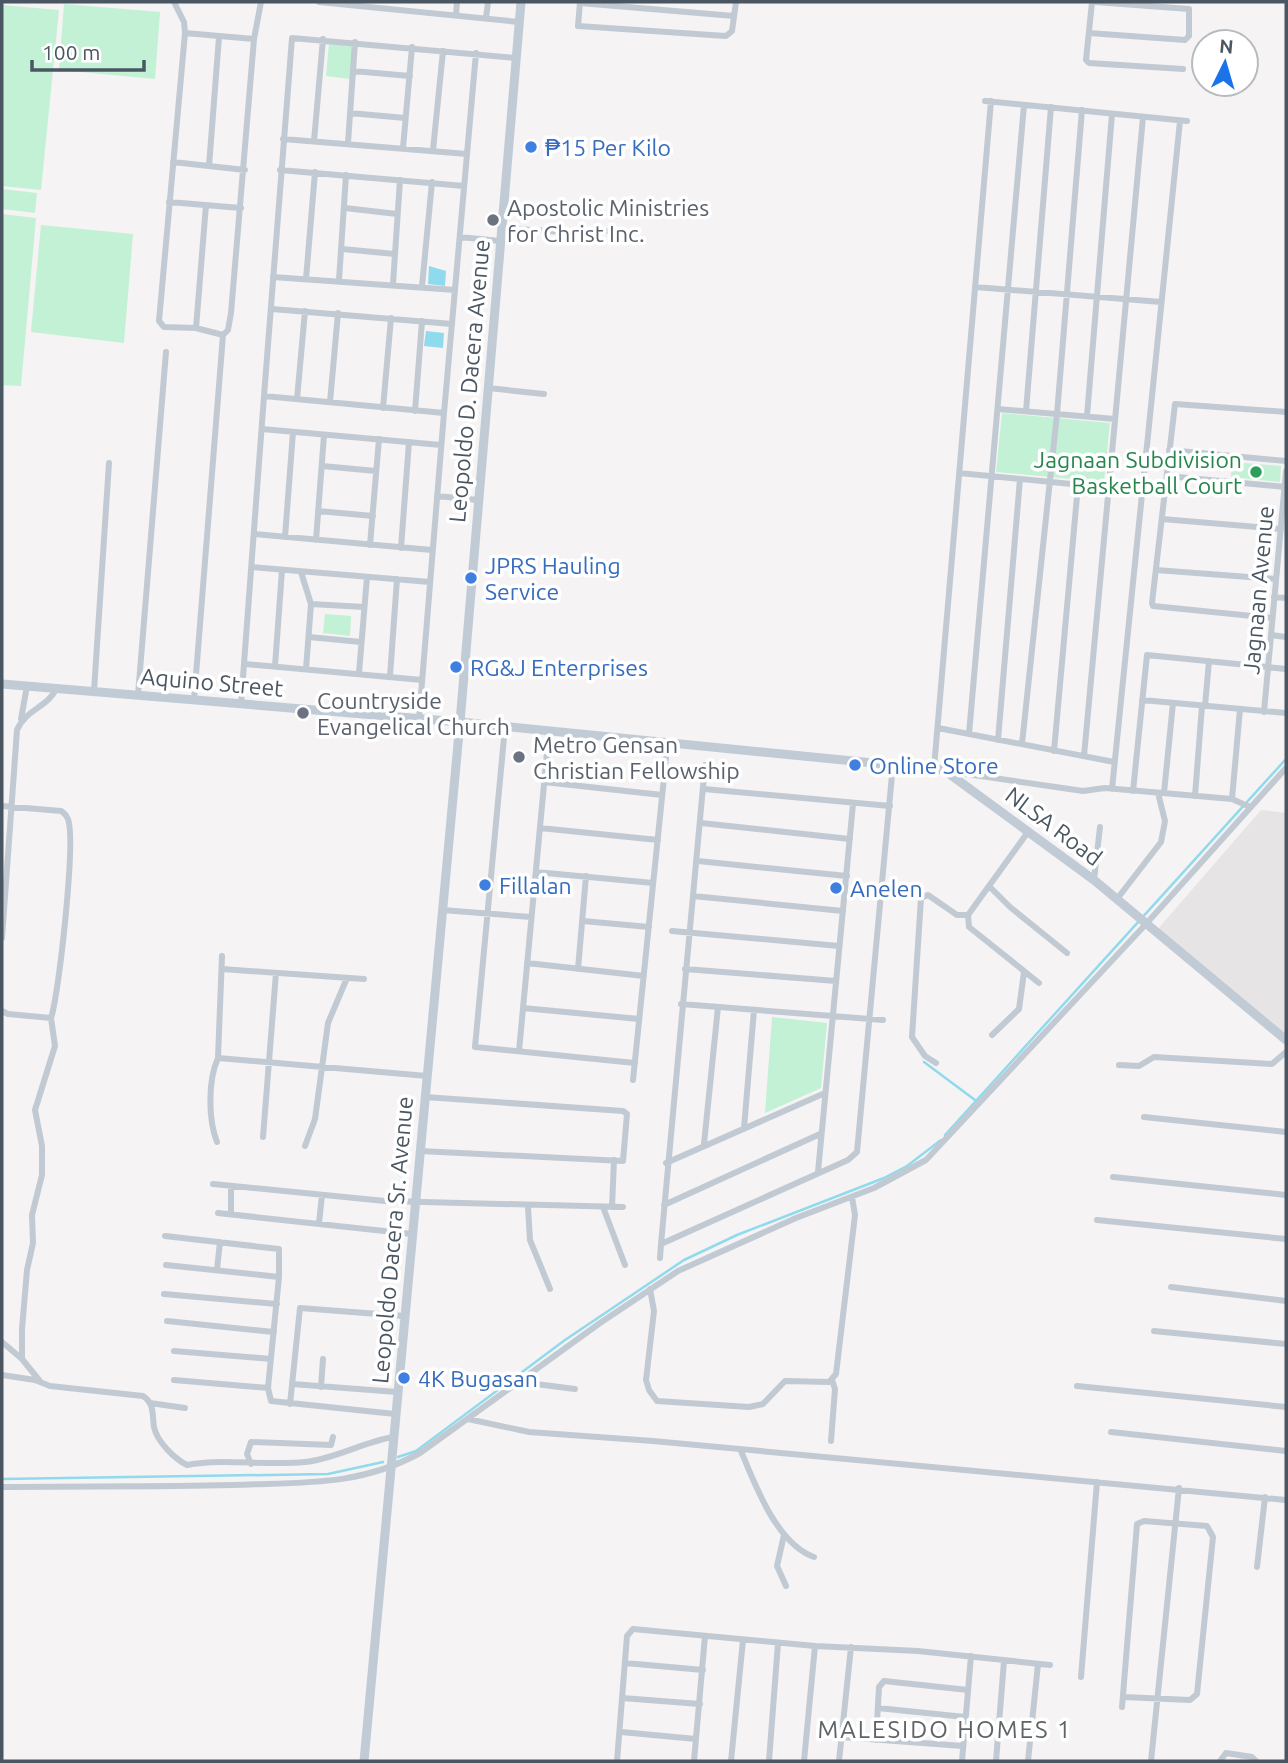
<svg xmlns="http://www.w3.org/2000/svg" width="1288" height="1763" font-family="Ubuntu,sans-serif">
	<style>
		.education { fill: #e6e4e5 }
		.green { fill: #c3f1d5 }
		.water { fill: #90daee }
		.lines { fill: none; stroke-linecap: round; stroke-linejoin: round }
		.stream { stroke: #90daee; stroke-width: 2.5 }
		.minor { stroke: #c1cad2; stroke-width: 6 }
		.secondary { stroke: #c1cbd6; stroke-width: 9 }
		.shop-dot { fill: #3f7fe0; stroke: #fff; stroke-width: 2.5 }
		.worship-dot { fill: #6b7280; stroke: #fff; stroke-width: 2.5 }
		.leisure-dot { fill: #2e9e5b; stroke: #fff; stroke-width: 2.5 }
		.labels { text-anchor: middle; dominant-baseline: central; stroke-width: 7; stroke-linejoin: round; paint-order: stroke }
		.shop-label { font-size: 23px; fill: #366cbe; stroke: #fff; text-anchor: start }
		.worship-label { font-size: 23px; fill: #5b616d; stroke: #fff; text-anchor: start }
		.street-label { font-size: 23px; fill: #4a5661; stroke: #fff }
		.leisure-label { font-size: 23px; fill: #27864d; stroke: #fff; text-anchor: end }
		.neighbourhood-label { font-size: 24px; letter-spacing: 2px; fill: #5f6368; stroke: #fff }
	</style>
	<rect width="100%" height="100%" fill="#f5f3f3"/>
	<path class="education" d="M1261 810 1286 813V1036L1157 930Z"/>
	<path class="green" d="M64 4 160 12 155 79 59 70Z
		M2 5 59 10 41 190 2 186Z
		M329 43 353 45 350 79 326 76Z
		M2 189 37 193 35 213 2 209Z
		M2 214 36 218 21 386 2 385Z
		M41 225 133 234 124 343 31 332Z
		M1002 413 1110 423 1104 482 996 472Z
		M1232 462 1281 466 1280 482 1231 477Z
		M325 614 351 616 350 636 323 633Z
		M772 1017 827 1023 821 1088 765 1113Z"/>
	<path class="water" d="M429 266 446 271 445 286 428 284Z
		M426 331 444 333 443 348 424 346Z"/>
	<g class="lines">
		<path class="stream" d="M924 1062 975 1100
			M945 1135 1286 759
			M398 1457 416 1451 565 1340 684 1260 737 1235 884 1178 907 1166 941 1140
			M2 1479 328 1474 383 1462"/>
		<path class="minor" d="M174 2 184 22 185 33 159 321 164 327 196 328 223 335
			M319 2 519 22
			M580 2 578 26 726 36 732 31 736 2
			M1092 2 1086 60 1089 63 1183 69
			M580 3 734 16
			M456 15 457 2
			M486 18 488 2
			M185 33 254 39
			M1089 33 1185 40 1189 36V9L1095 2
			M353 71 410 76
			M985 101 1187 121
			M350 113 405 118
			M283 139 467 154
			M314 141 323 39
			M348 143 355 42
			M403 148 412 47
			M433 150 443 51
			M173 162 245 170
			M209 166 219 37
			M280 170 464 186
			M169 202 241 208
			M345 208 397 214
			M502 228 564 232 607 231
			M460 237 500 241
			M342 249 395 254
			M273 277 455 290
			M306 279 315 172
			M339 280 346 175
			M393 284 400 180
			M422 286 432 182
			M975 287 1161 302
			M272 309 452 324
			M196 328 206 205
			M488 388 544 394
			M264 396 292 38 516 58
			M297 399 305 311
			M330 402 338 313
			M383 408 391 318
			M998 409 1115 419
			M415 411 422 321
			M1026 411 1051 107
			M444 413 476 53
			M1087 416 1112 114
			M262 429 441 445
			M1169 450 1286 461
			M322 466 376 471
			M959 473 1142 491
			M1167 476 1285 487
			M437 496 478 500
			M318 511 373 516
			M1162 519 1281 529
			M254 534 432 550
			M285 537 293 432
			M316 540 324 435
			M370 545 379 439
			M401 548 409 442
			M252 567 430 582
			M1156 570 1276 579
			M301 572 311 604 306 669
			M1274 597 1286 598
			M311 604 364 607
			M1272 618 1153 606 1152 603 1175 404 1286 412
			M1271 635 1286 637
			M309 637 361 642
			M245 664 422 680
			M275 666 282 570
			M359 673 367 577
			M390 676 397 579
			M94 691 109 463
			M138 695 166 352
			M194 700 223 335 228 330 231 313 254 39 261 2
			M1142 700 1286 713
			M241 704 264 396 444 413 419 719
			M1205 706 1209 661
			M1264 712 1286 471
			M21 719 27 686
			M505 727 475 1047 635 1063
			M938 728 1114 762
			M969 734 1024 105
			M998 740 1020 479
			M1022 744 1057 414 1082 110
			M1054 751 1078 485
			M1084 756 1143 117
			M705 765 661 1244 848 1160 857 1152 893 764
			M934 768 991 101
			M946 771 1083 791 1105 788 1232 799 1250 807
			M544 782 662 795
			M704 789 890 806
			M1112 789 1180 121
			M1133 791 1147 655 1286 669
			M1164 793 1173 703
			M1195 796 1202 706
			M1232 799 1240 709
			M2 806 61 811C65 814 66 814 68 819 76 840 59 994 51 1018
			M701 823 850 839
			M540 828 658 840
			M1028 832 968 915 969 927 1039 983
			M698 861 847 876
			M536 872 653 883
			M1094 880 1100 827
			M989 886 1010 907 1067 953
			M693 896 843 911
			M1117 899 1161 842 1165 821 1158 793
			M442 910 531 917
			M583 921 649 927
			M672 931 839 946
			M2 938 17 730C26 709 47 708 57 688
			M527 963 644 976
			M222 969 364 979
			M578 969 586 876
			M685 969 836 981
			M681 1004 883 1020
			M523 1008 639 1019
			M2 1011 8 1014 51 1018 55 1046 35 1110 42 1146V1175L32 1215 33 1243 27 1270 22 1329V1359L39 1380
			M992 1035 1019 1009 1024 972
			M519 1051 549 731
			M218 1058 427 1076
			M936 1063 925 1056 912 1037 921 898 928 895 957 915H968
			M1119 1065 1139 1066 1154 1057 1272 1064 1286 1052
			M633 1080 666 758
			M1144 1117 1286 1132
			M744 1128 754 1010
			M263 1137 276 973
			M217 1142C208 1119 208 1080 218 1058L222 956
			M704 1144 718 1007
			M305 1146 315 1119 328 1023 347 978
			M420 1151 623 1161 627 1114 623 1111 425 1097
			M666 1163 825 1093
			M818 1172 853 804
			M1113 1177 1286 1195
			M213 1184 385 1201 623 1207
			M664 1205 820 1134
			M528 1207 530 1240 550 1289
			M603 1207 625 1265
			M612 1207 614 1160
			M218 1213 412 1234
			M231 1214V1186
			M1097 1220 1286 1239
			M319 1223 322 1195
			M165 1236 279 1249V1277L268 1388 271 1401 395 1414
			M660 1258 661 1244
			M166 1265 279 1277
			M217 1269 220 1242
			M1171 1287 1286 1301
			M650 1289 654 1311 646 1380 649 1390 657 1401 749 1407 763 1404 785 1381 829 1382 836 1374 855 1215 852 1197
			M164 1294 277 1304
			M167 1321 274 1332
			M1154 1331 1286 1344
			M2 1342 22 1359
			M174 1351 271 1359
			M2 1375 35 1380 50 1386 143 1396C155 1404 152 1415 154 1427 157 1442 175 1459 187 1465 226 1458 265 1466 305 1462 335 1459 363 1442 393 1437
			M174 1380 268 1388
			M520 1382 575 1389
			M292 1384 397 1392
			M1077 1386 1286 1407
			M321 1387 323 1359
			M150 1403 185 1408
			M290 1404 300 1308 404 1316
			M468 1419 529 1432 653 1441 1286 1500
			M1111 1432 1286 1451
			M831 1441 835 1389 832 1380
			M741 1451C755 1485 777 1544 814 1557
			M251 1464 247 1454 251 1442 331 1445 333 1437
			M2 1487C79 1486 156 1487 233 1485 301 1482 358 1487 420 1453L600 1323 678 1271 796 1218 874 1188 926 1160 1146 924 1286 768
			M784 1535 777 1566 786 1586
			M1257 1567 1265 1497
			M625 1663 703 1670
			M1081 1677 1097 1482
			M622 1698 700 1704
			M1122 1707 1137 1524 1144 1521 1207 1526 1213 1537 1197 1694 1190 1700 1124 1697
			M878 1708 965 1717
			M621 1732 696 1739
			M841 1737 963 1746
			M876 1740 879 1687 884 1681 968 1690
			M617 1761 627 1636 633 1629 815 1646 918 1651 1050 1665
			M694 1761 705 1636
			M731 1761 743 1640
			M769 1761 778 1643
			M804 1761 815 1646
			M839 1761 851 1647
			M962 1761 971 1656
			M996 1761 1004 1661
			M1028 1761 1038 1664
			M1151 1761 1179 1488
			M1220 1761 1226 1753 1252 1757 1256 1761"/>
		<path class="secondary" d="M2 684 460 722 944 770 1094 880 1286 1040
			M364 1761 460 722 521 2"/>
	</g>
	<g class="shop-dot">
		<circle cx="531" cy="147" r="7"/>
		<circle cx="471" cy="578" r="7"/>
		<circle cx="456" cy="667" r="7"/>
		<circle cx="855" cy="765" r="7"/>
		<circle cx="485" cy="885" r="7"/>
		<circle cx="836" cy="888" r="7"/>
		<circle cx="404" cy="1378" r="7"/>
	</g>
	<g class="worship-dot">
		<circle cx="493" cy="220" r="7"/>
		<circle cx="303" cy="713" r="7"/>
		<circle cx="519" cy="757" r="7"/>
	</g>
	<circle class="leisure-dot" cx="1256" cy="472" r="7"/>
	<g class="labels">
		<g class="shop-label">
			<text x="545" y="147">₱15 Per Kilo</text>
			<text x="485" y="565">JPRS Hauling<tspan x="485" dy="26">Service</tspan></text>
			<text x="470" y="667">RG&amp;J Enterprises</text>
			<text x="869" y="765">Online Store</text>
			<text x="499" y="885">Fillalan</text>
			<text x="850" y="888">Anelen</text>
			<text x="418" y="1378">4K Bugasan</text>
		</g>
		<g class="worship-label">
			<text x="507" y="207">Apostolic Ministries<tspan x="507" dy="26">for Christ Inc.</tspan></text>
			<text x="317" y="700">Countryside<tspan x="317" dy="26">Evangelical Church</tspan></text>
			<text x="533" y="744">Metro Gensan<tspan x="533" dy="26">Christian Fellowship</tspan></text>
		</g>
		<g class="street-label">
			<text transform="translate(469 381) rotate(-85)">Leopoldo D. Dacera Avenue</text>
			<text transform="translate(1258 590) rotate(-85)">Jagnaan Avenue</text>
			<text transform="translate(212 682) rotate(5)">Aquino Street</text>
			<text transform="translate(1054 826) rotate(37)">NLSA Road</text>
			<text transform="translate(392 1240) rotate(-85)">Leopoldo Dacera Sr. Avenue</text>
		</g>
		<g class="leisure-label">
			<text x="1242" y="459">Jagnaan Subdivision<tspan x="1242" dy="26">Basketball Court</tspan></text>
		</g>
		<g class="neighbourhood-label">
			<text x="945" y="1729">MALESIDO HOMES 1</text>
		</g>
	</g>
	<rect width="1288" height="1763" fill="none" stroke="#4a5661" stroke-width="7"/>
	<g transform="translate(1225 63) rotate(5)"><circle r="33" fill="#ffffff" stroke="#b7bbc0" stroke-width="2"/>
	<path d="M0-5L12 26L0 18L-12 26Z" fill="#1a73e8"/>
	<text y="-10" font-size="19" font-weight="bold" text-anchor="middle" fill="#4a5661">N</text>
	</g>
	<path d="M32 60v10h112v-10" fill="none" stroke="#4a5661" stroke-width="3.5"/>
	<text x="42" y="60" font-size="21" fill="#4a5661" stroke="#ffffff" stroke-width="5" paint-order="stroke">100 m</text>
</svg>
